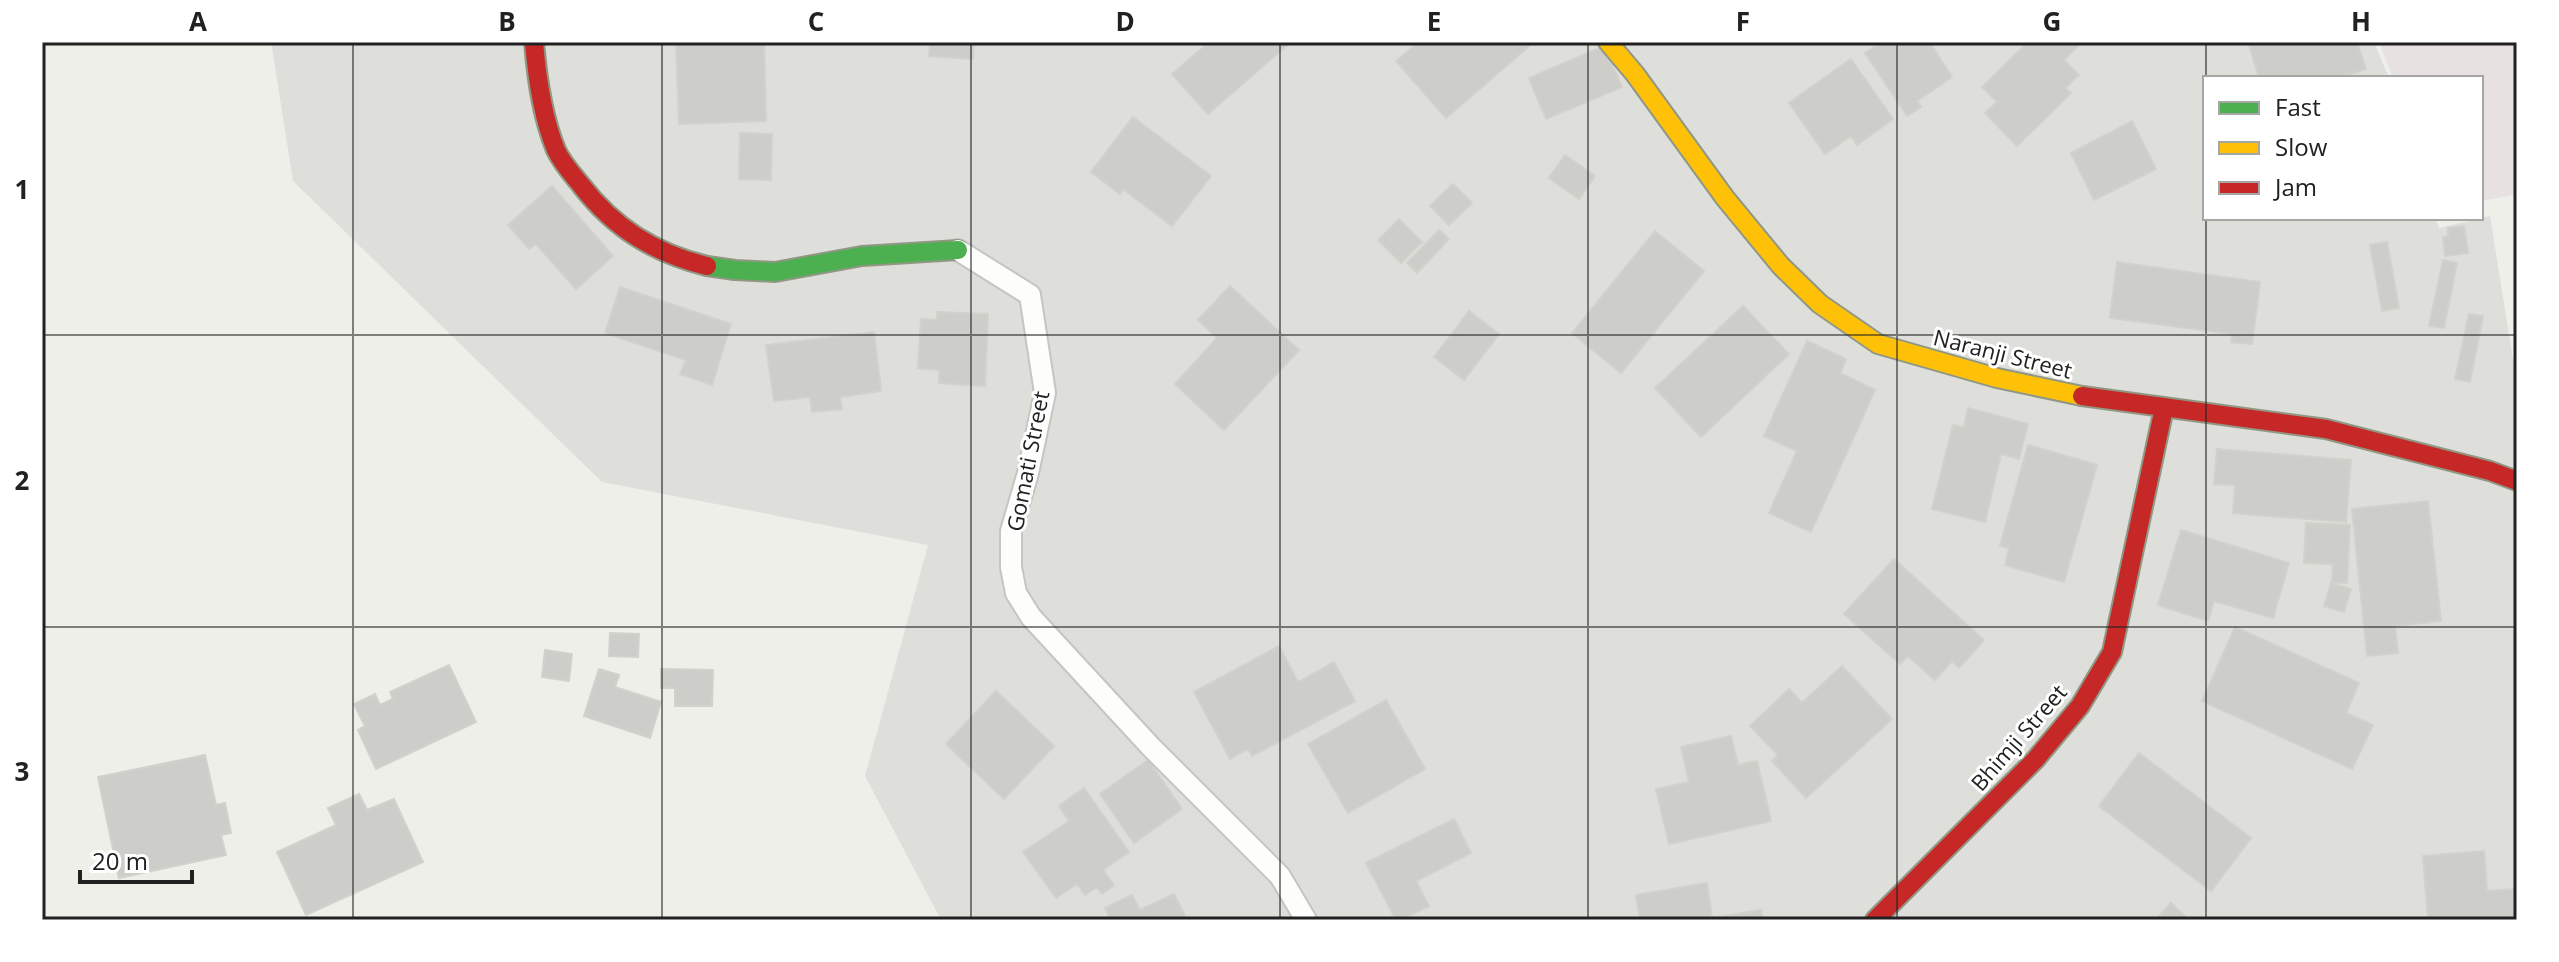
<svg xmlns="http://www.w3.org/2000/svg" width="2559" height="962" font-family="'Open Sans',sans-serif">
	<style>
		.residential { fill: #dededb }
		.industrial { fill: #e7e1e2 }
		.building { fill: #cdcdca; stroke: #d2d1cc; stroke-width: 2 }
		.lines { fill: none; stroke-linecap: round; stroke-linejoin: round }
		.lane-casing { stroke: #c5c5c2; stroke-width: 24 }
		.fast-casing { stroke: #909884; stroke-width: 22 }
		.slow-casing { stroke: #909884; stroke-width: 22 }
		.jam-casing { stroke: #909884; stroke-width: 22 }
		.lane { stroke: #fdfdfc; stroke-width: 20 }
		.fast { stroke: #4caf50; stroke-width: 18 }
		.slow { stroke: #ffc107; stroke-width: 18 }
		.jam { stroke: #c62828; stroke-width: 18 }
		.grid { fill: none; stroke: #212121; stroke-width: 2; stroke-opacity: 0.55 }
		.labels { text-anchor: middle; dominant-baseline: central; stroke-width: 6; stroke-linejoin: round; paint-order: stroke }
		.street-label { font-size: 22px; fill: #212121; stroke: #fff }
		.neatline { fill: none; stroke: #212121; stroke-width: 3 }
		.grid-label { font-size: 26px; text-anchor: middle; font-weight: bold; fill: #212121 }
	</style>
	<rect width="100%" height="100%" fill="#efefea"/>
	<path class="residential" d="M271 42H2374L2389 78H2205V218H2435L2439 228 2490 216 2517 384V920H941L865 776 928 545 602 482 293 181Z"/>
	<path class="industrial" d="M2379 42H2517V194L2481 201V78H2393Z"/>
	<path class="building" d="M676 42H764L766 121 679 124Z
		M930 42H974L973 59 929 56Z
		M1209 42H1291L1208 114 1172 74Z
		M1419 42H1534L1446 118 1396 61Z
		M1882 42H1939L1932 46 1952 77 1917 101 1921 107 1907 116 1865 53Z
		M2028 42H2082L2064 60 2079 75 2065 88 2071 93 2017 146 1985 113 1997 102 1982 87Z
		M2248 42H2357L2366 69 2338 78H2259Z
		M1604 46 1622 87 1546 119 1529 78Z
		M1851 59 1893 119 1857 145 1851 136 1825 154 1789 103Z
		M1133 117 1211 176 1172 226 1123 189 1120 194 1091 172Z
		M2132 121 2156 169 2094 200 2071 153Z
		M740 133 772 134 771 180 739 179Z
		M1565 155 1595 176 1579 199 1549 178Z
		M1453 184 1472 203 1449 225 1430 206Z
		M552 186 613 256 576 289 536 244 529 249 508 225Z
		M1399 219 1422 242 1401 263 1378 240Z
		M2464 226 2468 253 2445 256 2443 237H2448V228Z
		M1439 230 1449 239 1417 273 1407 263Z
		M1655 231 1704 271 1621 373 1572 333Z
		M2387 242 2399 308 2382 311 2370 245Z
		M2443 260 2457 263 2444 328 2429 326Z
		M2117 262 2260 282 2252 344 2231 342 2232 334 2110 318Z
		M1230 286 1299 350 1224 430 1175 384 1217 338 1198 320Z
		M620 287 731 324 712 385 680 374 686 360 605 333Z
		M1743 306 1789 354 1701 437 1655 388Z
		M1469 311 1499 334 1464 380 1434 357Z
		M937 312 988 314 985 386 939 383V370L918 368 921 319 937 320Z
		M2469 314 2483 316 2470 382 2455 379Z
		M874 332 881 391 840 397 842 409 812 412 810 397 774 401 766 345Z
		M1807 341 1846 359 1840 373 1875 390 1811 532 1769 513 1797 451 1764 436Z
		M1968 408 2028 424 2019 459 2001 454 1985 522 1932 509 1953 425 1964 427Z
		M2028 445 2097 465 2064 582 2005 565 2009 548 2000 546Z
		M2217 449 2351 460 2346 522 2233 513 2235 485 2214 484Z
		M2428 501 2441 621 2395 626 2398 653 2367 656 2352 509Z
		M2306 523 2350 525 2347 583 2332 582 2333 564 2304 563Z
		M2181 530 2289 563 2273 618 2214 601 2208 621 2158 605Z
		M1894 559 1984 640 1959 668 1952 661 1935 680 1908 656 1900 664 1844 614Z
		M2331 583 2351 589 2344 612 2324 606Z
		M2235 627 2359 683 2346 713 2373 725 2352 769 2202 701Z
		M610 633 639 634 638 657 609 656Z
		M1279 646 1298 682 1334 662 1355 701 1252 756 1248 749 1230 759 1194 692Z
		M545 650 572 654 569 681 542 677Z
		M449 665 476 722 376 769 358 730 365 726 354 704 375 694 380 705 393 699 390 692Z
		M1842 666 1892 719 1806 798 1772 761 1778 755 1750 726 1789 689 1802 703Z
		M599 669 619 675 615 687 661 702 650 738 584 716Z
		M661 669 713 670 712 706H675V688H661Z
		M996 691 1054 746 1004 799 946 744Z
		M1386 700 1425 769 1348 813 1308 744Z
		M1731 736 1738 765 1757 761 1771 821 1669 844 1656 789 1689 782 1681 747Z
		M2139 753 2251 838 2211 891 2099 806Z
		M205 755 216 805 225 803 231 833 221 835 226 855 119 878 98 777Z
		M1148 760 1182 809 1134 843 1100 794Z
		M1084 788 1129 852 1103 870 1114 885 1102 894 1097 887 1085 895 1077 884 1056 898 1023 852 1069 821 1059 806Z
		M359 794 367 810 394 799 423 862 306 915 277 852 336 825 328 808Z
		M1454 819 1471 853 1416 881 1429 906 1401 920H1396L1366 863Z
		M2484 851 2487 891 2515 889 2517 920H2428L2423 856Z
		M1707 883 1712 918 1761 910 1763 920H1640L1636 895Z
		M1174 894 1187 920H1111L1105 908 1132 895 1140 910Z
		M2171 903 2189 920H2155Z"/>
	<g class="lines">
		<defs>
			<path id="lane" d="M958 250 1030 295 1045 393 1028 473 1011 531V567L1016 593 1031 617 1151 747 1280 876 1306 920"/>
			<path id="fast" d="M707 266 735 270 775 272 862 256 958 250"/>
			<path id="slow" d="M1608 42 1635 74 1725 198 1781 266 1820 304 1878 344 1997 378 2082 396"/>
			<path id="jam" d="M534 42C537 78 542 116 556 150 562 163 572 174 581 185 614 228 654 253 707 266
				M2082 396 2326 429 2490 471 2517 481
				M1875 920 2035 760 2080 706 2112 652 2164 408"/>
		</defs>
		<use href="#lane" class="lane-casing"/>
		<use href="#fast" class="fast-casing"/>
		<use href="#slow" class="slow-casing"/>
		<use href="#jam" class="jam-casing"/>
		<use href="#lane" class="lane"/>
		<use href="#fast" class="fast"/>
		<use href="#slow" class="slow"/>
		<use href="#jam" class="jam"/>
	</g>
	<path class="grid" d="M353 42V920M662 42V920M971 42V920M1280 42V920M1588 42V920M1897 42V920M2206 42V78M2206 218V920M42 335H2517M42 627H2517"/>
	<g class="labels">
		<g class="street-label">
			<text transform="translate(2003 353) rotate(14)">Naranji Street</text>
			<text transform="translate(1027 461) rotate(-79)">Gomati Street</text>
			<text transform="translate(2018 737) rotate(-49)">Bhimji Street</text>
		</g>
	</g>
	<rect width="2559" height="962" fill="none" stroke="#ffffff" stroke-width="88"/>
	<rect x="2203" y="76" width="280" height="144" fill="#ffffff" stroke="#a6a6a6" stroke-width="2"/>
	<rect x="2219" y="102" width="40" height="12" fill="#4caf50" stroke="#a6a6a6" stroke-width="2"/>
	<text x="2275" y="116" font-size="24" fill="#212121">Fast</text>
	<rect x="2219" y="142" width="40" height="12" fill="#ffc107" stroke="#a6a6a6" stroke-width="2"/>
	<text x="2275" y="156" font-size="24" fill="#212121">Slow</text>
	<rect x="2219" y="182" width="40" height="12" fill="#c62828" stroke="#a6a6a6" stroke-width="2"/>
	<text x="2275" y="196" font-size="24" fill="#212121">Jam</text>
	<path d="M80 870v12h112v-12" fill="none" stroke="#212121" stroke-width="4"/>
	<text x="92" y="870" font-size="24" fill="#212121" stroke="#ffffff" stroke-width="6" paint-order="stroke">20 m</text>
	<rect x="44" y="44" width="2471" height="874" class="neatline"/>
	<g class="grid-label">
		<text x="198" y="31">A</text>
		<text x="507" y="31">B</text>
		<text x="816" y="31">C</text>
		<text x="1125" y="31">D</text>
		<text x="1434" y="31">E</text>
		<text x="1743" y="31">F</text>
		<text x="2052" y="31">G</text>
		<text x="2361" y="31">H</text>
		<text x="22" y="199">1</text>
		<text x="22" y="490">2</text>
		<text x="22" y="781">3</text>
	</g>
</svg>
